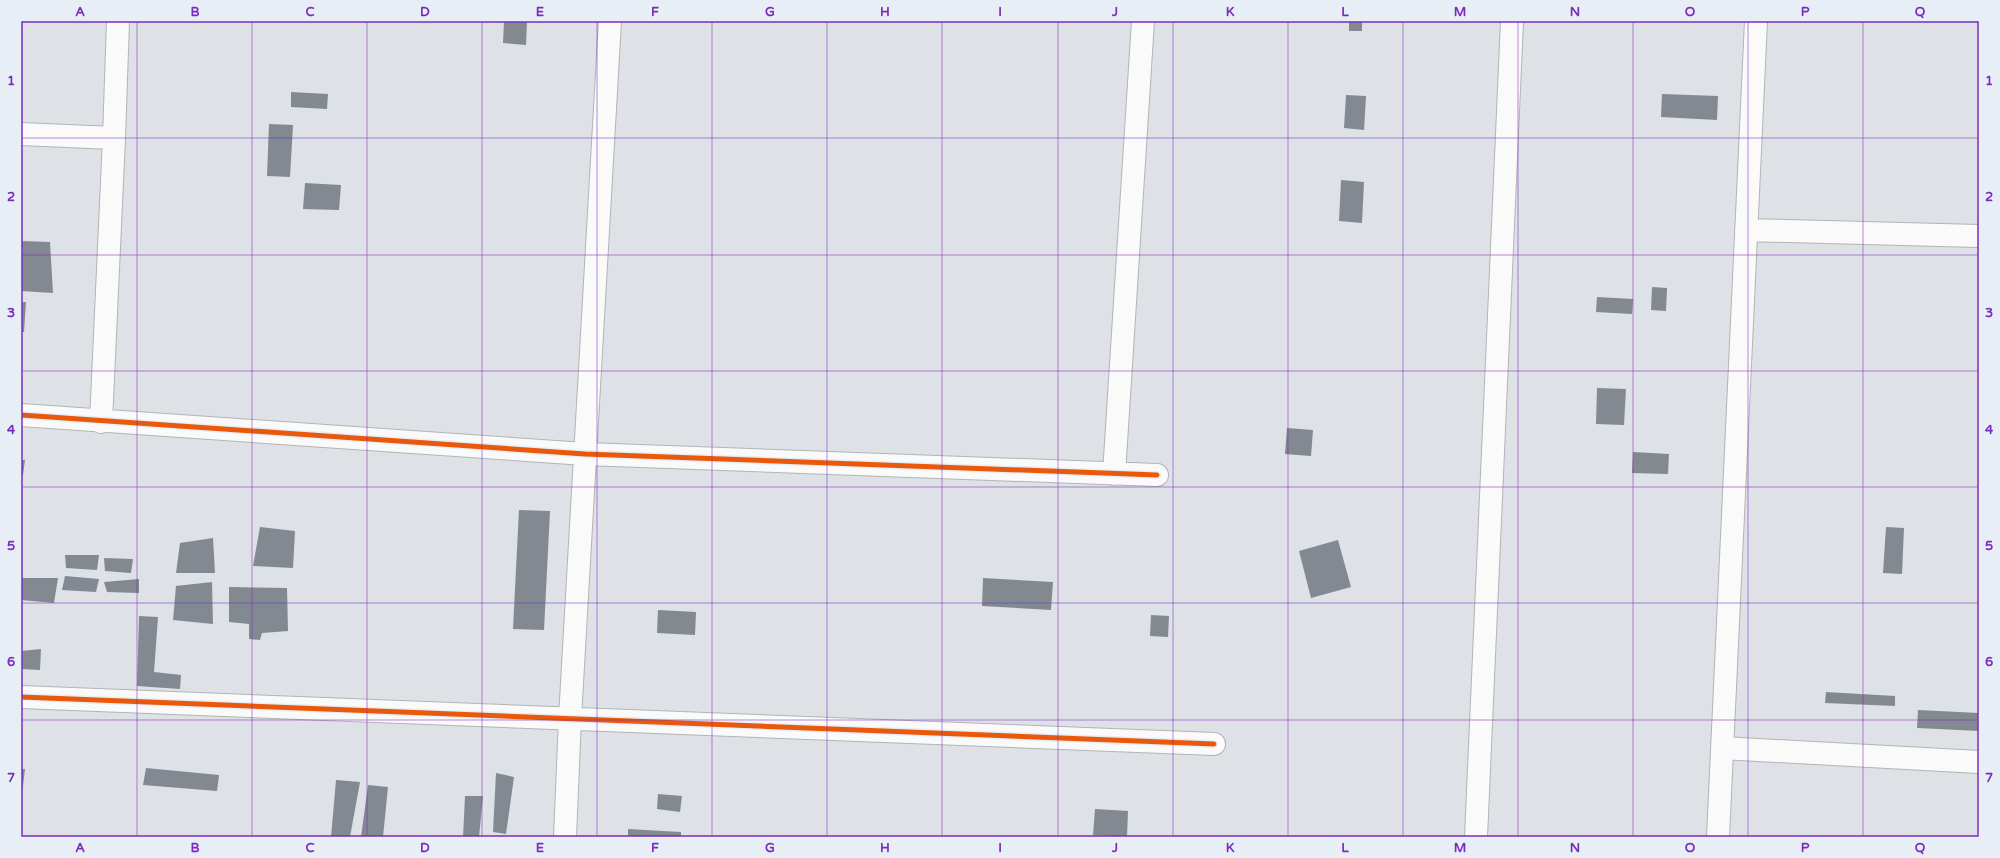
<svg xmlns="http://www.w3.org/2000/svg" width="2000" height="858" font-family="'Varela Round',sans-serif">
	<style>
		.building { fill: #828991 }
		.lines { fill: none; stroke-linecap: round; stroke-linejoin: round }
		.street-casing { stroke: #b3b4b7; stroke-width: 24 }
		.street { stroke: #fafafb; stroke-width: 22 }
		.cycleway-casing { stroke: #e8eef5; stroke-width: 8 }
		.cycleway { stroke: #e8590c; stroke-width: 5 }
		.grid { fill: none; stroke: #7b2cbf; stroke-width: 1; stroke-opacity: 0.55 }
		.neatline { fill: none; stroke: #7b2cbf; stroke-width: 1.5 }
		.grid-label { font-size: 13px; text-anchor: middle; font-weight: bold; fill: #7b2cbf }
	</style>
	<rect width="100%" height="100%" fill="#dee1e5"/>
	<path class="building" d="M504 21H527L526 45 503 43Z
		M1349 21H1362V31H1349Z
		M291 92 328 94 327 109 291 107Z
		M1662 94 1718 96 1717 120 1661 117Z
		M1346 95 1366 96 1364 130 1344 128Z
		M269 124 293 125 290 177 267 176Z
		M1341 180 1364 182 1362 223 1339 221Z
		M305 183 341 185 339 210 303 209Z
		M21 241 50 242 53 293 21 291Z
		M1652 287 1667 288 1666 311 1651 310Z
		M1597 297 1633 299 1632 314 1596 312Z
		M21 302H26L24 332H21Z
		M1597 388 1626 389 1624 425 1596 424Z
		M1287 428 1313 430 1311 456 1285 454Z
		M1633 452 1669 454 1668 474 1632 473Z
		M21 460H25L23 475H21Z
		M519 510 550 511 544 630 513 629Z
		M260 527 295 531 293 568 253 566Z
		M1886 527 1904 528 1902 574 1883 573Z
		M213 538 215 573H176L180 543Z
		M1338 540 1351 587 1311 598 1299 551Z
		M65 555H99L97 570 66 568Z
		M104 558 133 559 131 573 105 571Z
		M65 576 99 579 96 592 62 590Z
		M21 578H58L54 603 21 600Z
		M983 578 1053 582 1051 610 982 606Z
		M139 579V593L107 592 104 582Z
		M212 582 213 624 173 620 176 586Z
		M229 587 287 588 288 631 262 633 260 640 249 639V624L229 622Z
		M658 610 696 612 695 635 657 633Z
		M1151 615 1169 616 1168 637 1150 636Z
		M139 616 158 617 154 672 181 675 180 689 137 686Z
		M41 649 40 670 21 669V651Z
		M1826 692 1895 696V706L1825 703Z
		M1918 710 1979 713V731L1917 728Z
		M146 768 219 775 217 791 143 785Z
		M21 769H25L22 794H21Z
		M496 773 514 777 506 834 493 832Z
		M336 780 360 782 350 837H331Z
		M368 785 388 787 383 837H361Z
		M658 794 682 796 680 812 657 809Z
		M465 796H483L479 837H463Z
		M1095 809 1128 811 1127 837 1093 835Z
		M628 829 681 832V837H628Z"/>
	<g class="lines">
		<defs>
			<path id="street" d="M21 134 114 138
				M1746 230 1979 236
				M21 415 585 454 1157 475
				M101 422 114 138 118 21
				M1114 474 1143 21
				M21 697 1214 744
				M1722 748 1979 762
				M565 837 570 718 610 21
				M1476 837 1512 21
				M1718 837 1756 21"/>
		</defs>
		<use href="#street" class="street-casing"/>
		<use href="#street" class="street"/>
		<defs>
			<path id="cycleway" d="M21 415 585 454 1157 475
				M21 697 1214 744"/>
		</defs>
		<use href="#cycleway" class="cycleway-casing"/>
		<use href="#cycleway" class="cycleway"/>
	</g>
	<path class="grid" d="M137 21V837M252 21V837M367 21V837M482 21V837M597 21V837M712 21V837M827 21V837M942 21V837M1058 21V837M1173 21V837M1288 21V837M1403 21V837M1518 21V837M1633 21V837M1748 21V837M1863 21V837M21 138H1979M21 255H1979M21 371H1979M21 487H1979M21 603H1979M21 720H1979"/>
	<rect width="2000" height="858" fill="none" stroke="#e8eef5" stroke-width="44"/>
	<rect x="22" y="22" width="1956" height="814" class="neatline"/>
	<g class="grid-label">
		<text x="80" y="16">A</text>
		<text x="195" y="16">B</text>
		<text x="310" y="16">C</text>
		<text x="425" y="16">D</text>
		<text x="540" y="16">E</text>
		<text x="655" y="16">F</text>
		<text x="770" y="16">G</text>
		<text x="885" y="16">H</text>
		<text x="1000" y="16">I</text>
		<text x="1115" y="16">J</text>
		<text x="1230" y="16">K</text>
		<text x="1345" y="16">L</text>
		<text x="1460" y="16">M</text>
		<text x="1575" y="16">N</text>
		<text x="1690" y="16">O</text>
		<text x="1805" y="16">P</text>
		<text x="1920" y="16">Q</text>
		<text x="11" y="85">1</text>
		<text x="1989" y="85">1</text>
		<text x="11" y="201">2</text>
		<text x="1989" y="201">2</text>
		<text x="11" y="317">3</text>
		<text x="1989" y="317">3</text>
		<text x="11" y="434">4</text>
		<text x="1989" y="434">4</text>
		<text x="11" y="550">5</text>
		<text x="1989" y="550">5</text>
		<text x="11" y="666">6</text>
		<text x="1989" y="666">6</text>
		<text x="11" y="782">7</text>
		<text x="1989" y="782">7</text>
		<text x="80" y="852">A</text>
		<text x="195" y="852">B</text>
		<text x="310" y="852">C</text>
		<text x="425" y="852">D</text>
		<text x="540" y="852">E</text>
		<text x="655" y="852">F</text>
		<text x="770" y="852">G</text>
		<text x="885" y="852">H</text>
		<text x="1000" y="852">I</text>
		<text x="1115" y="852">J</text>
		<text x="1230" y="852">K</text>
		<text x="1345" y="852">L</text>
		<text x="1460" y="852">M</text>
		<text x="1575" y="852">N</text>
		<text x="1690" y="852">O</text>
		<text x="1805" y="852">P</text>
		<text x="1920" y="852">Q</text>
	</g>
</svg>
